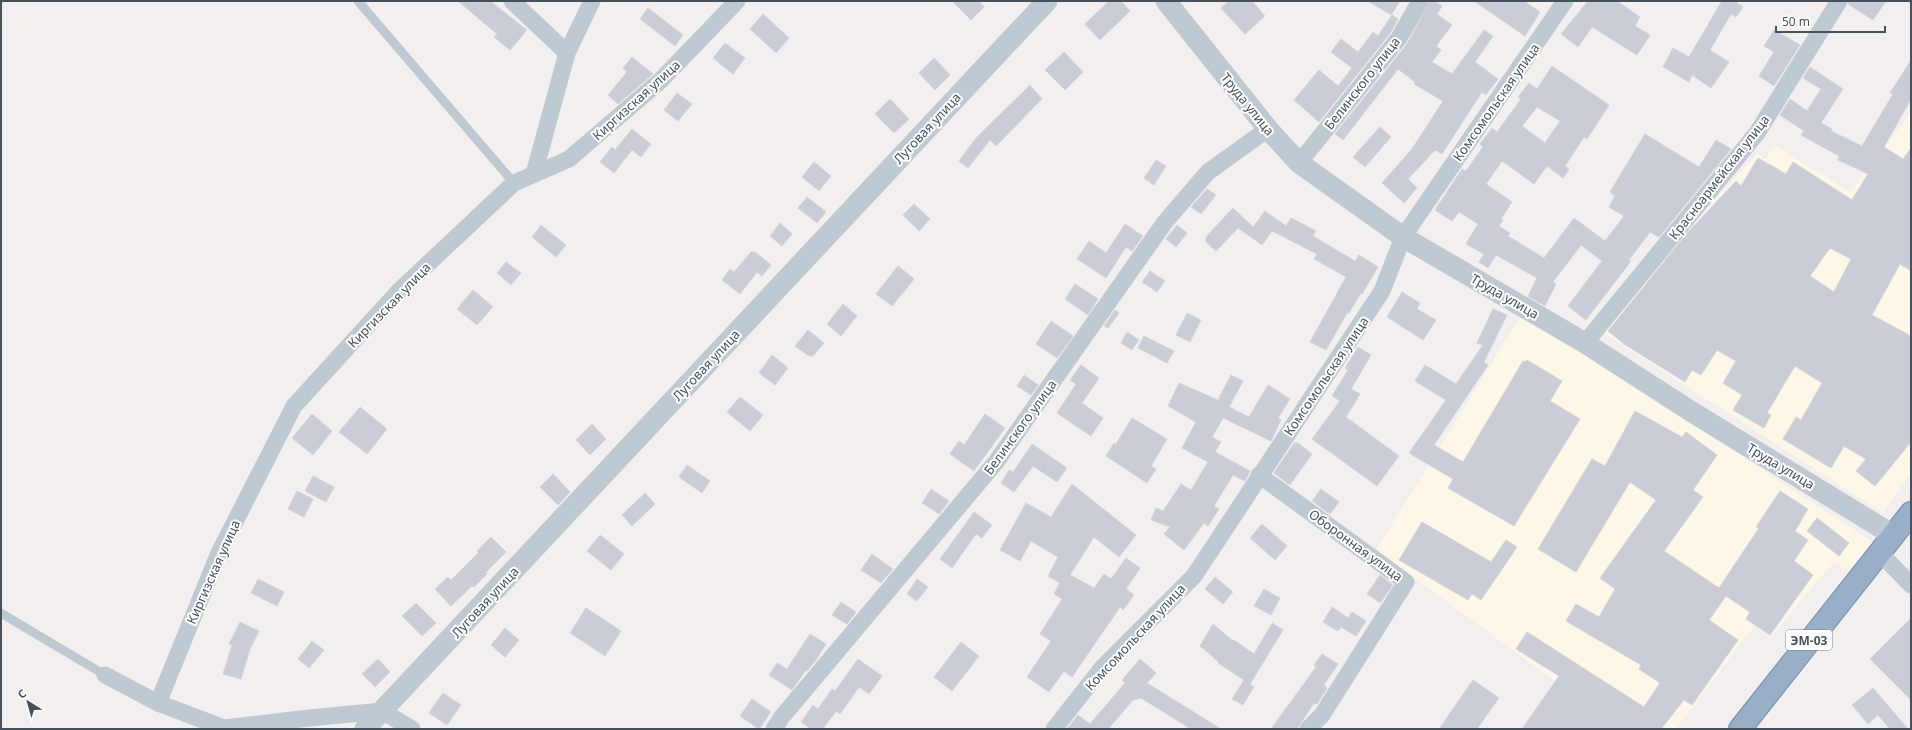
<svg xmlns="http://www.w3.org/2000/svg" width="1912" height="730" font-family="'Noto Sans',sans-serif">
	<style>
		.commercial { fill: #fdf7e7 }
		.building { fill: #cacdd5; stroke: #d2d5db; fill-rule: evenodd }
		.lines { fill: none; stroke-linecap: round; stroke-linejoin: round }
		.trunk-casing { stroke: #6e8bad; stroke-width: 24 }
		.service { stroke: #bec9d2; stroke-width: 9 }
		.minor { stroke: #bec9d2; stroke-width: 17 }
		.tertiary { stroke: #bec9d2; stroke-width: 21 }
		.trunk { stroke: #98afc8; stroke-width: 22 }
		.labels { text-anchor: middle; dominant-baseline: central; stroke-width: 4; stroke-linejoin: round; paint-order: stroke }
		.shield { fill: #fff; stroke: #7d868e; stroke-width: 1 }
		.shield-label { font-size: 12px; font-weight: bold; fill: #45525e }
		.street-label { font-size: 13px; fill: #45525e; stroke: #fff }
	</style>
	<rect width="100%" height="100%" fill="#f2efee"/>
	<path class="commercial" d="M1911 113V473L1883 513 1606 334 1599 327 1758 153 1765 160 1775 145 1850 192Z
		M1524 314 1873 542 1849 571 1834 562 1770 637 1754 626 1676 729H1621L1376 550 1516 324Z"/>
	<path class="building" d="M458 1H490L527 30 510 50 494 37 497 34Z
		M952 1H979L984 7 971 20Z
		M1109 1H1121L1130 11 1100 40 1085 24Z
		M1229 1H1252L1265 16 1245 34 1221 8Z
		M1368 1H1400L1391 15Z
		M1430 1H1434L1442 6 1437 14 1452 25 1436 46 1441 50 1432 62 1452 74 1484 30 1493 36 1475 62 1498 79 1486 95 1482 92 1442 154 1435 150 1408 179 1417 188 1404 203 1382 183 1412 149 1443 101 1414 84 1415 82 1398 69 1343 140 1335 134 1407 44Z
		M1474 1H1524L1540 12 1525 36Z
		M1588 1H1617L1640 17 1635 26 1650 35 1637 55 1592 27 1578 47 1561 34Z
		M1722 1H1734L1743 7 1736 17 1731 14 1710 50 1729 62 1711 88 1692 75 1689 82 1663 67 1673 48 1689 57Z
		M1849 1H1886L1873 20 1848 4Z
		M648 8 683 35 675 46 640 19Z
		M763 14 789 38 776 53 750 29Z
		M1392 15 1398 19 1391 32 1319 122 1294 100 1319 70 1338 86 1352 68 1331 52 1341 39 1358 52 1373 32 1378 36Z
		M1774 30 1800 45 1774 86 1759 76 1774 52 1764 46Z
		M725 43 745 58 733 74 713 58Z
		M1064 52 1083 72 1065 90 1045 70Z
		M632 57 653 74 618 104 608 95 627 72 623 68Z
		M934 58 950 75 935 90 919 73Z
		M1911 60V99L1884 147 1903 159 1911 148V271L1900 264 1872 315 1911 336V442L1875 486 1856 471 1866 459 1844 446 1831 468 1783 439 1796 417 1801 420 1822 383 1795 366 1767 413 1771 415 1764 428 1733 410 1742 395 1723 383 1736 361 1717 350 1701 375 1692 370 1685 382 1624 344 1608 331 1688 232 1736 181 1741 186 1758 158 1786 174 1793 162 1852 200 1868 174 1838 160 1839 156 1801 135 1804 131 1780 115 1790 99 1807 111 1821 89 1803 78 1810 67 1843 89 1821 123 1832 129 1831 131 1862 146 1893 94 1890 93ZM1830 248 1851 259 1834 292 1810 276Z
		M1552 66 1609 105 1587 139 1584 137 1565 166 1569 169 1563 178 1547 166 1534 184 1502 161 1486 184 1512 202 1501 219 1503 220 1499 226 1510 233 1508 236 1544 258 1574 218 1605 241 1624 216 1609 207 1615 196 1610 192 1645 134 1699 167 1716 140 1731 149 1659 237 1650 232 1629 260 1631 261 1586 320 1568 306 1602 261 1581 245 1553 282 1556 284 1545 306 1528 296 1537 278 1496 255 1488 268 1479 262 1484 254 1466 244 1478 224 1459 212 1452 221 1435 210 1462 169 1466 171 1483 147 1480 144 1492 128 1497 132 1521 99 1518 97 1529 83 1537 89ZM1537 107 1560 121 1545 143 1522 126Z
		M1030 85 1042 99 996 146 990 140 968 168 959 161 976 138Z
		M677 93 692 104 678 121 664 110Z
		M890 99 909 119 894 133 875 114Z
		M1380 127 1391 137 1365 167 1353 157Z
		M632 129 651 144 641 157 632 150 614 173 600 162 612 147 615 150Z
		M1156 160 1166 166 1154 185 1144 178Z
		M814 162 831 176 819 191 802 177Z
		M1207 189 1216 195 1201 214 1191 207Z
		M807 197 826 212 817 223 798 208Z
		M914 204 930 219 919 231 903 215Z
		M1233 208 1253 227 1265 211 1286 226 1291 218 1316 231 1313 236 1355 261 1359 255 1378 267 1362 294 1361 293 1349 313H1347L1326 350 1310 342 1346 277 1314 259 1317 254 1272 231 1262 245 1238 228 1216 251 1206 242V237Z
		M780 223 792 234 782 246 770 236Z
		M1125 224 1143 236 1132 251 1126 247 1106 278 1077 259 1089 241 1106 253Z
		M541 225 566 245 556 257 532 237Z
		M1177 225 1187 233 1176 247 1166 239Z
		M751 252H755L771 265 762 276 757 272 740 294 722 280 730 269 734 272Z
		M506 262 521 273 511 285 497 273Z
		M898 266 914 279 892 306 876 294Z
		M1150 271 1165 281 1157 292 1142 282Z
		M1075 284 1098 299 1088 315 1065 299Z
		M473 290 493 307 477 325 457 309Z
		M1402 292 1420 303 1417 309 1436 320 1423 340 1387 317Z
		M843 304 857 316 841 336 827 324Z
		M1493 309 1507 315 1484 362 1488 365 1434 445 1463 462 1523 361 1525 362 1527 360 1562 381 1550 401 1580 419 1514 526 1448 488 1453 479 1409 453 1446 400 1415 381 1425 365 1456 384 1483 345 1477 343Z
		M1115 310 1119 313 1108 328 1104 326Z
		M1187 313 1201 320 1190 342 1176 335Z
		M1051 321 1073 336 1057 358 1036 344Z
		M808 330 824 343 813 356H809L795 346Z
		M1127 332 1139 340 1132 350 1121 343Z
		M1144 336 1174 351 1167 363 1138 348Z
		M1358 347 1371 355 1351 389 1360 394 1346 417 1399 456 1377 486 1312 439 1340 401 1332 396 1348 370 1345 368Z
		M772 355 788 368 775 385 759 373Z
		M1081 365 1099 378 1082 403 1103 418 1091 436 1057 413 1076 384 1070 380Z
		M1024 375 1038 385 1031 395 1017 386Z
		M1231 375 1243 381 1229 407 1249 417 1268 385 1290 399 1278 418 1281 420 1271 441 1223 418 1212 437 1221 442 1215 452 1250 471 1245 481 1233 475 1214 506 1219 509 1208 526 1204 523 1184 550 1164 534 1170 527 1151 520 1156 508 1163 511 1181 484 1191 490 1208 462 1182 448 1196 422 1168 406 1179 383 1218 400Z
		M740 397 763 415 750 431 727 412Z
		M360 407 387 429 367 454 339 432Z
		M1635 411 1682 437 1686 432 1717 455 1693 490 1703 497 1664 551 1719 588 1759 528 1756 527 1780 491 1808 509 1795 531 1808 540 1794 561 1813 575 1770 635 1746 619 1750 612 1726 596 1709 620 1738 640 1692 705 1684 700 1661 729H1522L1559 676 1516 649 1527 632 1644 707 1660 683 1639 669 1641 665 1566 621 1576 604 1599 617 1615 589 1600 578 1656 500 1630 482 1576 572 1538 549 1592 459 1605 466Z
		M312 414 332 431 313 455 292 438Z
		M985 414 1005 428 974 471 950 454 959 441 964 445Z
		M1132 418 1167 439 1151 466 1156 469 1147 483 1106 456 1114 443 1116 444Z
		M592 424 606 439 590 455 576 440Z
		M1294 443H1298L1312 454 1290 485 1274 473Z
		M1032 444 1067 468 1057 482 1033 466 1014 492 1001 483 1009 470 1013 472Z
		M687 465 710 481 702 493 679 477Z
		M553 474 570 492 558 505 540 487Z
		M313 476 334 487 326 502 305 491Z
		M1072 484 1136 535 1119 557 1094 537 1070 575 1094 588 1104 574 1111 579 1126 558 1140 568 1126 589 1134 595 1123 610 1120 607 1072 677 1064 671 1049 692 1027 677 1051 641 1040 634 1062 599 1054 594 1060 583 1048 576 1058 557 1031 541 1020 561 1000 550 1026 503 1051 517Z
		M931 489 949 501 939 514 922 503Z
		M1321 489 1339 502 1330 514 1312 501Z
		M297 491 313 499 304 517 288 509Z
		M645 493 655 504 632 526 622 515Z
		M974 512 992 525 982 538 976 534 952 568 940 559Z
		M1817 518 1849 543 1839 556 1807 531Z
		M1422 522 1491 562 1506 540 1517 547 1481 600 1472 594 1468 600 1399 560Z
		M1262 524 1287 546 1275 560 1250 538Z
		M600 535 624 554 611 570 587 551Z
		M491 537 506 552 486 572 487 574 474 587 472 586 451 606 435 589 448 577 451 580 479 552 477 551Z
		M872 554 893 569 881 583 861 570Z
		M1380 575 1393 585 1380 603 1367 594Z
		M1215 577 1233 592 1223 604 1205 589Z
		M258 579 284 592 277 606 251 593Z
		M917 579 928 587 917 601 907 594Z
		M1264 589 1280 598 1271 615 1254 606Z
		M841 602 856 612 847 624 832 615Z
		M416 603 436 623 422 636 402 616Z
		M1332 607 1348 618 1352 612 1366 621 1356 636 1341 627 1338 631 1323 622Z
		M586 608 621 631 605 656 570 633Z
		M1911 618V700L1870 659Z
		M240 622 259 631 250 649 241 679 223 674 232 645 229 644Z
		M1272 623 1283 630 1250 684 1254 687 1243 705 1232 699 1244 680 1218 663 1219 662 1200 646 1213 624 1233 641 1234 640 1254 654Z
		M505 628 519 640 505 657 491 645Z
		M810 634 826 644 816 660 807 671 806 670 792 690 769 675 777 663 787 669Z
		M312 641 324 650 309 668 298 659Z
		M961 642 979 656 952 691 934 677Z
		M1322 654 1338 664 1324 685 1327 688 1317 704 1314 703 1297 729H1271L1316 667 1314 665Z
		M378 659 390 672 375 687 362 674Z
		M858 659 882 676 869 694 859 687 840 714 836 711 823 729H811L801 722 813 705 818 709 832 689 835 691Z
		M1140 659 1156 673 1147 683 1221 729H1191L1141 698 1133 700 1108 729H1067L1078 715 1090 724 1125 683 1122 680Z
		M1473 680 1499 698 1477 729H1439Z
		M1873 688 1908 729H1890L1878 715 1868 724 1852 705Z
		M443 693 461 705 447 725 429 713Z
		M752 699 771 712 759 729 740 716Z"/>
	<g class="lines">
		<defs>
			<path id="trunk" d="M1740 729 1911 513"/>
		</defs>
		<use href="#trunk" class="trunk-casing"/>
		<path class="service" d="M358 1 514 183
			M1 613 105 675"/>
		<path class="minor" d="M512 1 567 53 534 174
			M567 53 592 1
			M1299 163 1399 38 1420 1
			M1585 343 1757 133 1839 1
			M1259 475 1406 582 1322 715 1308 729
			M1879 552 1911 585
			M105 675 158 703 224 728 309 718 382 711 412 729
			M158 703 219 553 294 406 399 291 514 183 569 159 660 81 737 1
			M774 729 781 718 996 462 1165 222 1208 172 1268 129
			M1054 729 1102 668 1194 576 1382 291 1403 237 1565 1"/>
		<path class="tertiary" d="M1166 1 1268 129 1299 163 1403 237 1585 343 1692 412 1893 535
			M365 729 1047 1"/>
		<use href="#trunk" class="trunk"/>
	</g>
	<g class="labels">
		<rect class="shield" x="1786" y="630" width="46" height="20" rx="3"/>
		<g class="shield-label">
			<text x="1809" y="640">ЭМ-03</text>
		</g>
		<g class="street-label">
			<text transform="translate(1362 83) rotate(-52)">Белинского улица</text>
			<text transform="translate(636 100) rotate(-42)">Киргизская улица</text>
			<text transform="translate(1496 102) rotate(-55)">Комсомольская улица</text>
			<text transform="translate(1248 104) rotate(51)">Труда улица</text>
			<text transform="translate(927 128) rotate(-47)">Луговая улица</text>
			<text transform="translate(1719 177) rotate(-52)">Красноармейская улица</text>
			<text transform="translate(1505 296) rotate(30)">Труда улица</text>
			<text transform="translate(389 305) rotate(-46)">Киргизская улица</text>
			<text transform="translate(706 365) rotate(-47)">Луговая улица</text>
			<text transform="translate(1326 376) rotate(-56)">Комсомольская улица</text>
			<text transform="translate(1020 427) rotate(-54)">Белинского улица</text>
			<text transform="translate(1781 466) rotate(31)">Труда улица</text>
			<text transform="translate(1356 545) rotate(36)">Оборонная улица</text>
			<text transform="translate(213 572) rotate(-66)">Киргизская улица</text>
			<text transform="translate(485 602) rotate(-47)">Луговая улица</text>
			<text transform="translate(1135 637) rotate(-47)">Комсомольская улица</text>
		</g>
	</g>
	<rect width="1912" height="730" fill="none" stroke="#45525e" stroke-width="4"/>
	<g transform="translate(28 702) rotate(323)" stroke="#ffffff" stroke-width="3" paint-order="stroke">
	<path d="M0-3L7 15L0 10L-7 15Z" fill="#45525e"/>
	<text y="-6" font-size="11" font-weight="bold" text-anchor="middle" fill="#45525e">С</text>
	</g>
	<path d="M1776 26v6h109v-6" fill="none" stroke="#45525e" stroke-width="2"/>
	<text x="1782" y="26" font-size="12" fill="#45525e" stroke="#ffffff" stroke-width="3" paint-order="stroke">50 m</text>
</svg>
